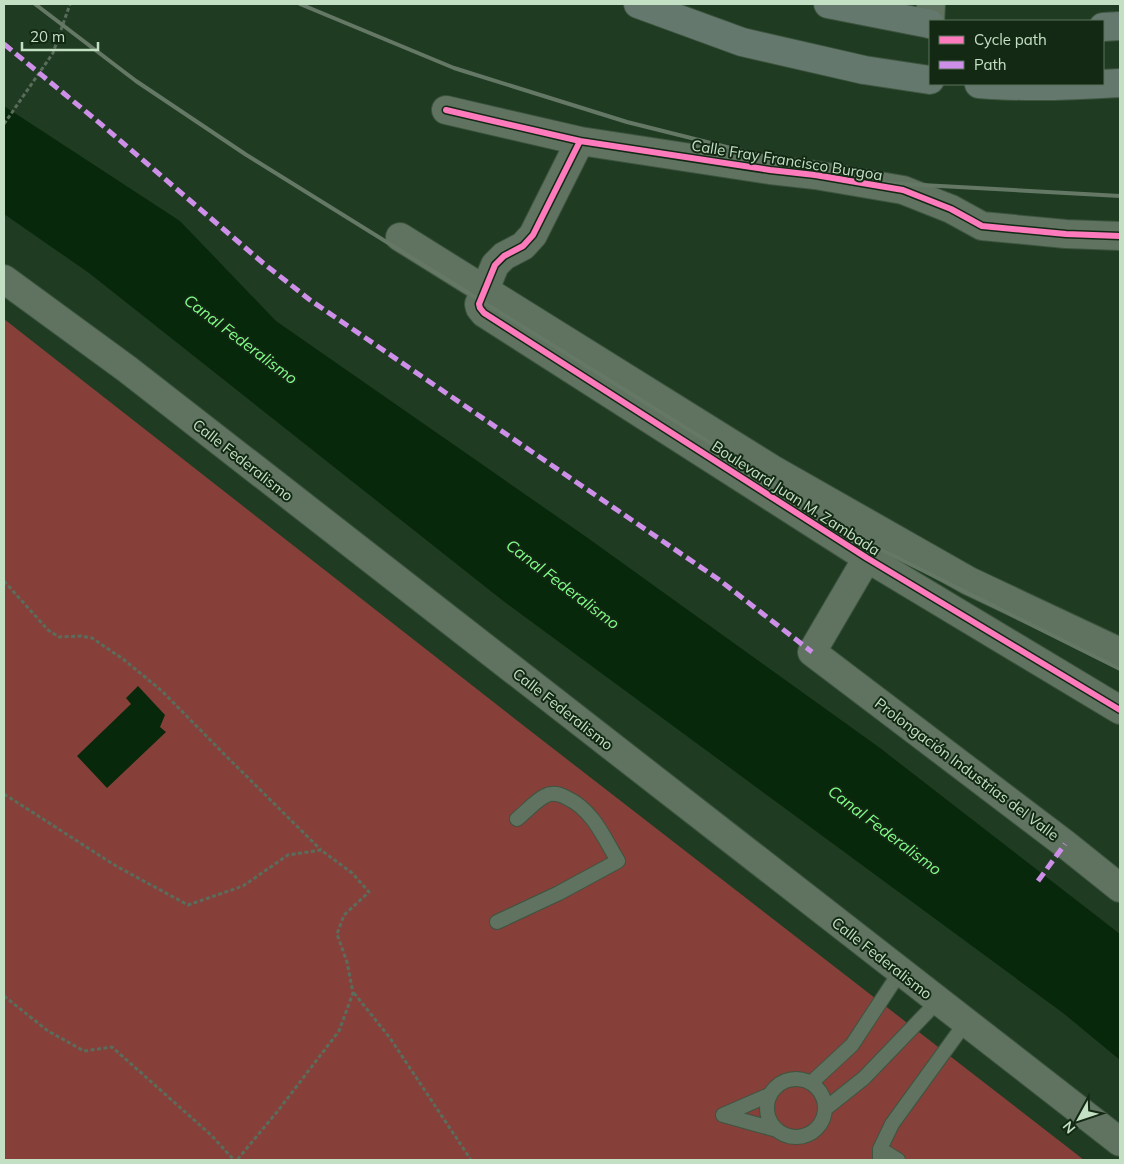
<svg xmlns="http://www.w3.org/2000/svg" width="1124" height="1164" font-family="Mulish,sans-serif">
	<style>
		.green { fill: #864039 }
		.water { fill: #08280b }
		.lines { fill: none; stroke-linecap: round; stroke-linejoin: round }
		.lane-casing { stroke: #3d543f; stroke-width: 16 }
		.street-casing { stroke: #3d543f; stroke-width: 30 }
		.secondary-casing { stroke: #3d543f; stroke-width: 30 }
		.primary-casing { stroke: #3d543f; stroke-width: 30 }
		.path { stroke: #5a6c5b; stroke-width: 3; stroke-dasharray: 4 2.5; stroke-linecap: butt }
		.lane { stroke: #5f7360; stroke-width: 14 }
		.street { stroke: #5f7360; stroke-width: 28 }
		.secondary { stroke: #5f7360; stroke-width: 28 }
		.primary { stroke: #65786e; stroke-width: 28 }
		.rail { stroke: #657865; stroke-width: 4 }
		.quiet { stroke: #ce8fe9; stroke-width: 5; stroke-dasharray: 10 5; stroke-linecap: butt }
		.cycleway-casing { stroke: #132914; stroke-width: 9 }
		.cycleway { stroke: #fd7abc; stroke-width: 6 }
		.labels { text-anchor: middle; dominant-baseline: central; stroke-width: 4; stroke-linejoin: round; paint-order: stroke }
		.street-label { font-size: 15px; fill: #c4e0c4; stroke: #132914 }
		.water-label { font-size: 16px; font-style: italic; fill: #81fc88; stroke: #132914 }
	</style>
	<rect width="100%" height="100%" fill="#1f3c22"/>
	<path class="green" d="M4 319 515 719 1084 1160H4Z"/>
	<path class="water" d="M4 106 180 221 276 321 585 536 880 748 1120 934V1060L1063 1013 502 600 89 273 4 214Z
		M138 686 165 715 160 727 166 732 107 788 77 756 131 704 126 698Z"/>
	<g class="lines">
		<defs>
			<path id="lane" d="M497 922 559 893 618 861C604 838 593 810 567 798 560 794 552 792 545 796 535 801 526 812 517 819
				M767 1108a29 29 0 1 1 58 0a29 29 0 1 1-58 0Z
				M811 1083 852 1045 900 972
				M825 1109 864 1078 938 1001
				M723 1115 777 1130
				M723 1115 769 1095
				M880 1149 898 1160
				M880 1160V1149L892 1124 966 1022"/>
			<path id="street" d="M930 24 931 4
				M446 110 580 141 770 170 815 175 903 190 951 209 982 226 1066 234 1120 236
				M580 141 533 235 523 246 504 256 495 265 479 304 480 308 484 313 867 558 1120 710
				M400 237 772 469 969 581 1120 652
				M867 558 812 652 1065 844 1120 888"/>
			<path id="secondary" d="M4 279 127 369 1120 1142"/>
			<path id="primary" d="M638 4 742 42 864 70 930 80
				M828 4 930 24
				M1103 27 1120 26
				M979 84C1026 88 1073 86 1120 83"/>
		</defs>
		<use href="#lane" class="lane-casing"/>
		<use href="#street" class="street-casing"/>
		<use href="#secondary" class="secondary-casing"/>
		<use href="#primary" class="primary-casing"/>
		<path class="path" d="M4 124 53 53 70 4
			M4 581 48 630 59 637 81 636 92 638 123 659 162 691 224 754 321 850
			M4 794 116 866 188 905 243 886 288 855 321 850 352 873 369 892 344 915 337 934 347 962 353 993 339 1031 277 1112 237 1160
			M354 993 390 1038 471 1160
			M4 996 48 1031 84 1051 112 1047 211 1135 234 1160"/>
		<use href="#lane" class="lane"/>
		<use href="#street" class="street"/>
		<use href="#secondary" class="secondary"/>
		<use href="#primary" class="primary"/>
		<path class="rail" d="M35 4 136 81 245 154 884 551 1120 669
			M300 4 454 68 627 122 867 182 1120 196"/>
		<path class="quiet" d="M4 44 96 120 263 263 310 300 718 579 812 652
			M1038 881 1065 844"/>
		<defs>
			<path id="cycleway" d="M446 110 580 141 770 170 815 175 903 190 951 209 982 226 1066 234 1120 236
				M580 141 533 235 523 246 504 256 495 265 479 304 480 308 484 313 867 558 1120 710"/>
		</defs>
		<use href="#cycleway" class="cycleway-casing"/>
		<use href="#cycleway" class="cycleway"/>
	</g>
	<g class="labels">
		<g class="street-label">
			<text transform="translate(787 160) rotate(9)">Calle Fray Francisco Burgoa</text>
			<text transform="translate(243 460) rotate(38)">Calle Federalismo</text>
			<text transform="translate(796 498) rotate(33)">Boulevard Juan M. Zambada</text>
			<text transform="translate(563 709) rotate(38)">Calle Federalismo</text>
			<text transform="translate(967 769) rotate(37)">Prolongación Industrias del Valle</text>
			<text transform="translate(882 958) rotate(38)">Calle Federalismo</text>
		</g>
		<g class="water-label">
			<text transform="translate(241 339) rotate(37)">Canal Federalismo</text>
			<text transform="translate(563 584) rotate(37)">Canal Federalismo</text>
			<text transform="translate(885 830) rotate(37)">Canal Federalismo</text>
		</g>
	</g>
	<rect width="1124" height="1164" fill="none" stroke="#c4e0c4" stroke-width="10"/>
	<rect x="929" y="20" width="175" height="65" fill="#132914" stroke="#5a725a"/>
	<rect x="939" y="36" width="25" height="8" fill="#fd7abc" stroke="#5a725a"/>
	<text x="974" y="45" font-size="15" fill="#c4e0c4">Cycle path</text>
	<rect x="939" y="61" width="25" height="8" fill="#ce8fe9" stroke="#5a725a"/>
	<text x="974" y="70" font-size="15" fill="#c4e0c4">Path</text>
	<g transform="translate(1079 1119) rotate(230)" stroke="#132914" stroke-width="4" paint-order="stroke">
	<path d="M0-4L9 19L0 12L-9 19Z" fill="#c4e0c4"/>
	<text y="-8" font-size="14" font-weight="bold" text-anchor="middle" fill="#c4e0c4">N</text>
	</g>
	<path d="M22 42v8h76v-8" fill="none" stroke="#c4e0c4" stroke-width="2.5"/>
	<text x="30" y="42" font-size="15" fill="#c4e0c4" stroke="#132914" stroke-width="4" paint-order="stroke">20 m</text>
</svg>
